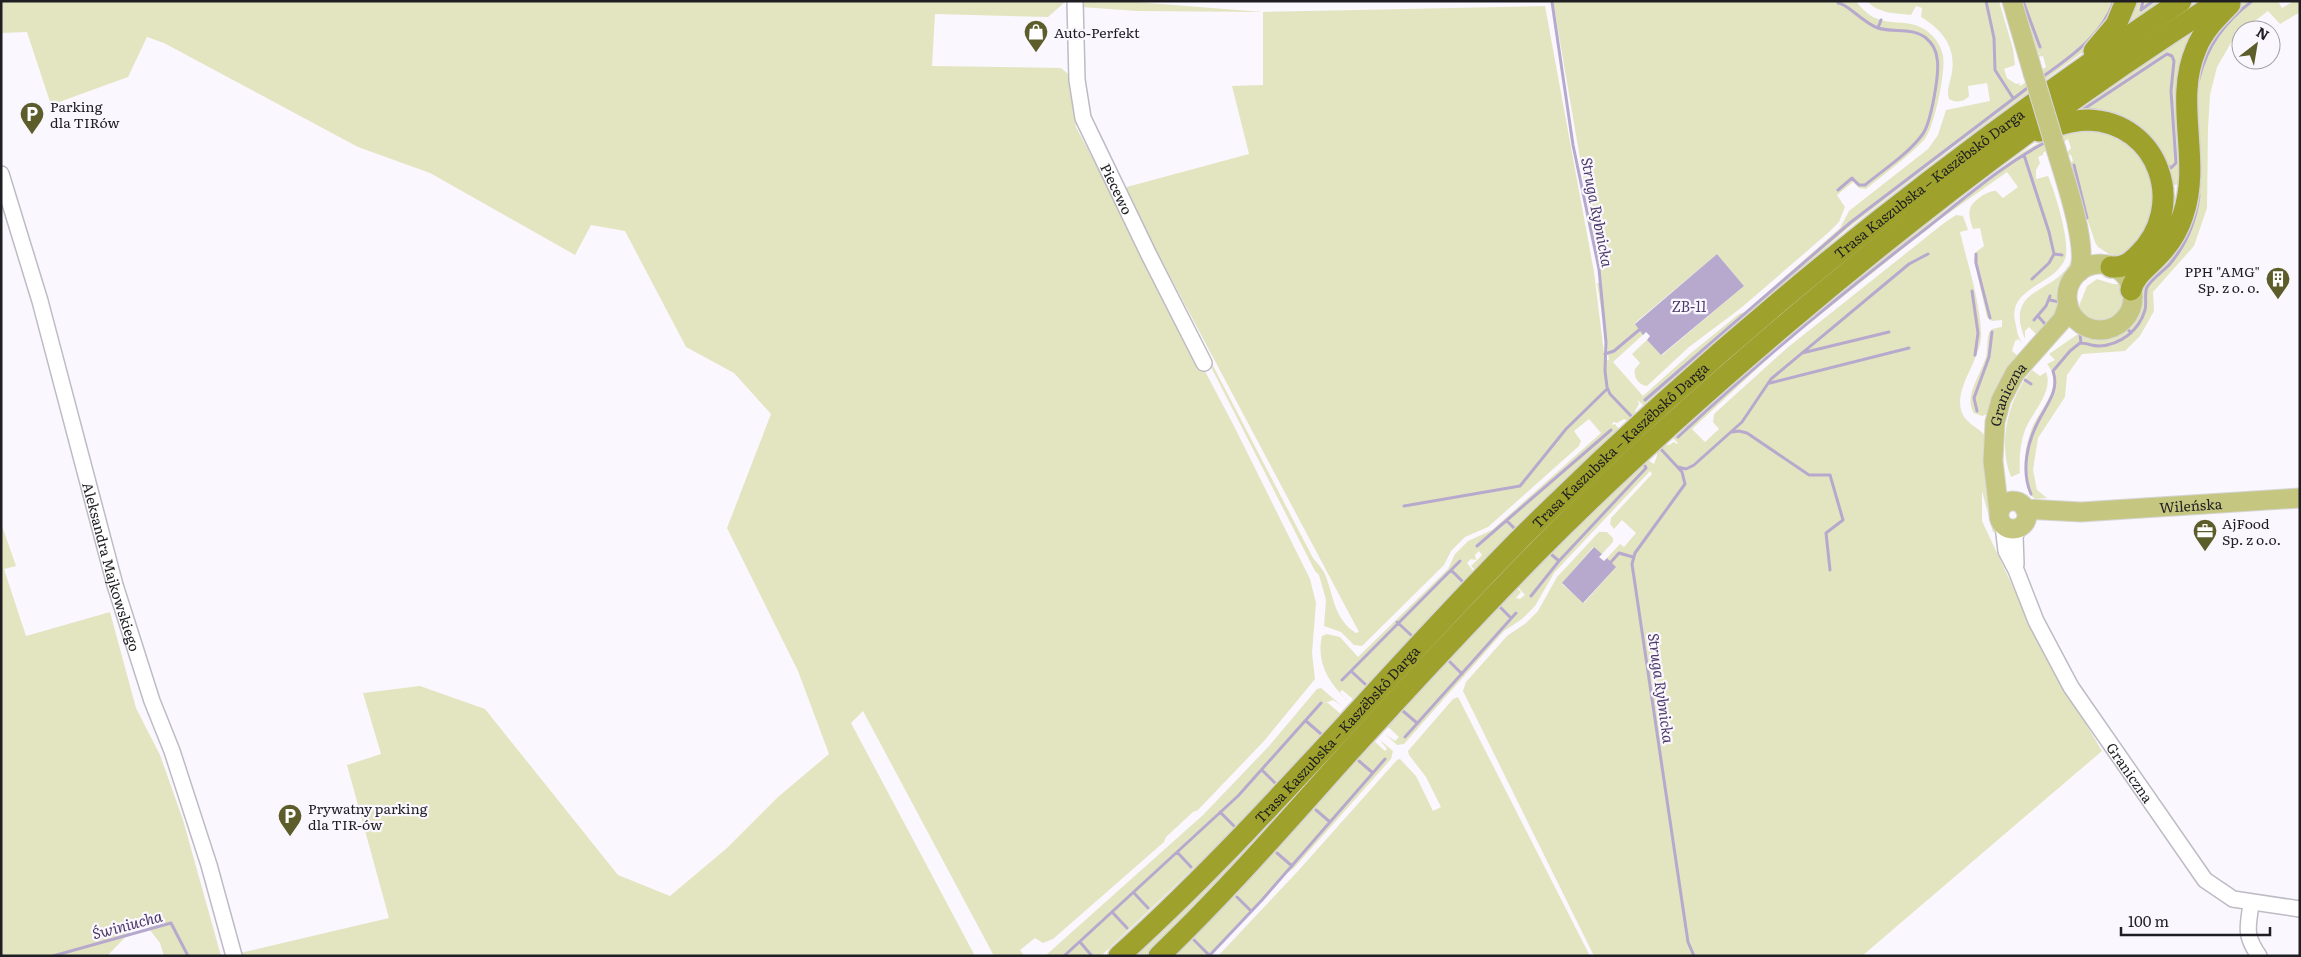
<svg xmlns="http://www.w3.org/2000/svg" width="2301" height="957" font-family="Literata,serif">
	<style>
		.green { fill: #e3e5c0 }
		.water { fill: #b7a9ce }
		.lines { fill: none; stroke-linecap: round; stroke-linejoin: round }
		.stream { stroke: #b7a9ce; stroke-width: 3 }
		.minor-casing { stroke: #bebbc4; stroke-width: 18 }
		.major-casing { stroke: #d7d6d7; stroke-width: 21 }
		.highway-casing { stroke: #d7d6d7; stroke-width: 24 }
		.minor { stroke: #fff; stroke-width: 15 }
		.major { stroke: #c5c781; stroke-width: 19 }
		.highway { stroke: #9fa12d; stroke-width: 21 }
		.major-bridge-casing { stroke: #d7d6d7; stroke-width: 21; stroke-linecap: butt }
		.major-bridge { stroke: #c5c781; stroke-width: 19 }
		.labels { text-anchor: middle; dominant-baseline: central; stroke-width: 4.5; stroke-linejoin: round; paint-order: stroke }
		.poi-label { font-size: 14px; fill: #1f1e22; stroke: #faf7ff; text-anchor: start }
		.street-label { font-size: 14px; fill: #1f1e22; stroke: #faf7ff }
		.water-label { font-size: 15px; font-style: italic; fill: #4e396a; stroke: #faf7ff }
	</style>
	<rect width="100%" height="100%" fill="#faf7ff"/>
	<path class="green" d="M1 1H1066L1048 17 935 14 932 66 1061 68 1068 74 1076 127 1235 428 1310 579 1316 603 1312 653 1315 679 1264 741 1198 810 1193 812 1166 837 1164 842 1053 939 1043 943 1035 938 1020 950 1024 956H994L863 711 851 723 975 956H227L389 918 347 765 381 754 363 693 420 686 485 709 618 875 670 896 727 848 778 797 829 754 798 671 727 528 771 414 734 373 686 347 625 231 591 225 575 255 430 173 358 147 164 43 147 37 128 77 51 105 27 32 1 33Z
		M1081 1H1123L1263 12 1545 6 1594 272 1605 361 1609 360 1597 283H1600L1599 269 1553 1H1856C1879 33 1900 15 1924 29 1934 35 1941 45 1943 56 1946 71 1934 129 1924 140 1907 158 1885 173 1866 189L1859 188 1853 182 1837 195 1845 207 1839 222 1828 233 1741 308 1689 347 1647 386C1639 385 1633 377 1635 369L1640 363 1632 354 1650 337 1647 340 1662 355 1744 286 1717 254 1635 323 1643 334 1646 332 1613 362 1643 396 1691 353 1739 314 1745 312 1840 228 1849 211 1928 149 1938 135 1946 110 1990 101 1987 83 1968 86 1969 96C1965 102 1955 103 1949 99 1946 90 1951 80 1952 72 1956 46 1941 29 1921 17L1922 8 1916 6 1911 15C1895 13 1879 14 1867 1H1999L2013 49 2015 65 2004 69 2007 78 2016 84 2022 83 2019 84 2020 86 2042 72 2041 70 2046 67 2043 56 2037 57 2040 53H2036L2020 1H2119L2092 44 2083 52 1948 151 1847 229 1648 404 1644 406 1638 400 1639 404 1635 411 1636 416 1662 444 1669 445 1674 442 1677 444 1678 443 1672 437 1761 357 1904 241 2021 153 2051 136 2069 130H2103L2134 146 2152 173 2154 216 2132 251 2115 258 2098 247 2095 242 2068 163 2073 161 2071 155 2066 154 2071 148 2068 139 2063 142 2061 140 2043 153V155L2038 157 2040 163 2036 170V179L2048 176C2055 192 2071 243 2065 259 2055 285 2008 287 2015 321 2017 329 2017 336 2022 343L2018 339 2015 341 2012 351 2018 356 1988 414 1982 416 1974 413C1963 397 1981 374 1986 357 1988 351 1986 335 1991 330 1993 328 1999 328 2002 327V320L1992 321 1987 317 1974 260 1976 252 1984 246 1980 228 1973 229C1971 223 1968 215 1970 209 1972 201 1988 190 1996 191L2003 198 2018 187 2007 172 1935 223 1785 343 1692 429 1705 442 1719 429 1713 422 1714 414 1787 348 1944 223 1956 215 1963 216 1968 230 1960 232C1967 262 1982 308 1981 337 1979 362 1955 387 1961 410 1965 424 1978 426 1986 437L1992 518 1996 532H1993L1982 491V521L2046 657 2102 751 1862 956H1594L1463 691 1466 682 1507 636 1526 623 1538 611 1557 577 1599 532H1607L1613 538V542L1599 557 1601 553 1593 547 1562 584 1584 603 1615 568 1607 558 1604 561 1620 544 1624 547 1636 533 1622 520 1614 529 1610 524 1611 518 1652 474 1650 471 1554 573 1535 606 1522 619 1504 631 1404 744 1397 745 1385 734 1395 741 1399 737 1386 725 1516 587 1521 592 1516 598 1520 599 1525 595 1517 586 1648 460 1654 464 1657 456V452L1628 421 1624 419 1617 423 1613 422 1612 425 1615 424 1619 429 1617 432 1476 571 1471 566 1482 555 1479 551 1475 555 1476 560 1471 559 1467 563 1474 572 1343 714 1341 712 1353 699 1342 690 1340 692 1347 701 1346 699C1328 682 1316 661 1322 636L1327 634 1340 637 1358 657 1448 569 1455 554 1468 541 1492 530 1601 433 1589 419 1574 431 1581 441 1579 446 1488 527 1465 537 1451 551 1444 565 1362 646 1354 645 1341 632 1324 626 1326 600 1319 575 1315 571 1208 361 1210 360 1313 558C1317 563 1322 568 1325 574 1334 597 1334 619 1356 633L1359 632 1123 188 1249 154 1232 86 1263 85V12L1137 11 1081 7Z
		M2133 1H2163L2121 30Z
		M2244 1H2278L2282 8 2294 1H2300V12L2280 24 2268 11 2235 36 2217 67 2210 95 2208 128 2207 208 2194 246 2153 292 2154 311 2140 336 2125 351 2082 354 2067 375 2065 397 2038 438 2033 470 2037 490 2047 498 2035 499C2028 494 2027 487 2026 478 2023 461 2026 444 2032 428 2041 407 2065 386 2047 364L2055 360 2049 354 2078 334 2107 336 2118 332 2128 325 2138 309 2139 290 2173 250 2203 51 2235 9Z
		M2203 23 2181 184 2175 185 2170 183 2159 156 2069 115Z
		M2071 227 2073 266 2062 283 2055 315 2038 336 2029 327 2025 331V339C2004 288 2052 294 2069 265 2075 254 2072 239 2071 227Z
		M2097 279 2113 284H2123L2127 295 2121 313C2108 328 2089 327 2077 311L2087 286Z
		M2032 370 2040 376 2046 372C2054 392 2032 412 2025 430 2020 444 2019 459 2020 473L2011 477C1997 442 2009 397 2032 370Z
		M1557 513 1180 926 1149 956H1130Z
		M1 523 16 566 4 569 26 636 110 612 136 708 160 755 183 820 221 956H164L160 943 142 920 107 956H1Z
		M1321 688 1342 706 1333 700 1325 703H1328L1342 715 1257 808 1101 956H1045L1203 815 1269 746 1317 689Z
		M1458 697 1590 956H1218L1298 871 1397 760 1400 759 1416 776 1433 811 1441 807 1426 777 1409 755 1408 751 1453 699Z
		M1384 727 1386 728 1374 741 1385 751 1387 749 1380 740 1393 751 1391 759 1294 868 1286 874 1211 956H1173Z"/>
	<path class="water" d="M1717 254 1744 286 1661 355 1647 340 1650 336 1646 332 1643 335 1635 324Z
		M1594 547 1602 554 1599 557 1604 561 1607 558 1616 567 1583 603 1562 583Z"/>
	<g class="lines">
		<path class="stream" d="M1986 1 1994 38 1995 70 2013 98
			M2023 1 2040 47
			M1552 2 1573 145 1599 269 1606 342 1605 371 1607 387 1610 394 1633 418
			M1838 3C1847 3 1863 23 1878 28 1894 33 1912 27 1926 38 1932 43 1936 50 1937 58 1940 72 1931 124 1922 135 1907 155 1883 170 1865 185H1859L1852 178 1838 190
			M2141 10 2153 1
			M2141 10 2143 1
			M1878 28 1881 20
			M2167 54 2172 56 2174 61 2171 91 2176 163 2171 168 2167 165C2152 132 2120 111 2084 109Z
			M2041 78C2069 58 2102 36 2114 1
			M2199 79C2207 45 2225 22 2252 1
			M2024 155 2049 232 2054 254 2049 263 2032 279
			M2074 165 2087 218
			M1976 254V263L1990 318
			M2054 254 2062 255
			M1972 291 1978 333 1975 355
			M2050 300 2059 302
			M2038 316 2045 324
			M2034 320 2046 306 2050 296
			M2126 327 2131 333
			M2080 334 2081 343
			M1802 353 1889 332
			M1605 354 1614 351 1639 330
			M2025 380 2031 384
			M1770 383 1909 348
			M1645 400 1851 222 2030 86
			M1977 411 1974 398 1989 357 1992 332
			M1732 432 1739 431 1747 433 1809 475H1830L1843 520 1826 533 1830 570
			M1678 437C1758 362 1841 294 1928 227 1966 197 2005 163 2048 141
			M1659 447 1682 472 1685 484 1635 553 1632 564 1688 942 1694 956
			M1678 467 1686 469 1694 465 1742 422 1771 379 1909 264 1928 254
			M2031 494C2021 471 2027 443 2038 422 2046 405 2060 391 2053 371L2070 351 2080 343C2086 343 2093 346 2099 346 2120 345 2139 331 2145 310 2147 303 2144 293 2147 287 2152 279 2162 272 2169 265 2186 245 2196 221 2199 195
			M1404 506 1520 486 1566 429 1607 389
			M1507 521 1514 528
			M1477 546 1611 430
			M1552 555 1559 561
			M1611 562 1619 553 1633 557
			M1451 570 1462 581
			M1531 596 1559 561 1646 468 1645 466
			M1500 607 1511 618
			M1397 622 1411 635
			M1449 661 1462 674
			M1351 671 1365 684
			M1342 680 1460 561
			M1403 711 1417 723
			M1306 721 1321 734
			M1405 737 1516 613
			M1359 761 1373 773
			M1262 770 1276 784
			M1316 810 1330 822
			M1220 812 1234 826
			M1177 852 1191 867
			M1277 853 1292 866
			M1134 893 1148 908
			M1237 897 1251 911
			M1113 913 1127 928
			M1194 940 1209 955
			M1080 942 1092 956
			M53 956 171 923 188 956
			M1064 956 1238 796 1321 703
			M1209 956 1262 900 1385 759"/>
		<defs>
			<g id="minor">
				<path id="s1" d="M1075 1 1077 80 1083 118 1149 255 1204 363"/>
				<path id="s2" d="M1 174 40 301 115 585 152 701 172 751 209 865 234 956"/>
				<path id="s3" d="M2003 525 2006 551 2016 570 2036 621 2071 687 2205 880 2233 899 2300 909"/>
				<path d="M2016 564 2015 537 2018 528"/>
				<path d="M2251 904C2248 928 2244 934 2259 956"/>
			</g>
			<g id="major">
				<path d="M2012 1 2033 73"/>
				<path d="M2056 149C2064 176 2089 247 2079 272"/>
				<circle cx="2100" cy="297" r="33"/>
				<circle cx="2013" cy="515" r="14"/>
				<path id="s4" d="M2025 509 2081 512 2300 498"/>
				<path id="s5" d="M1999 512 1993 461 1995 422 2001 400 2015 373 2063 319 2068 304"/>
			</g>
			<g id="highway">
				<path d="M2094 51 2116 25 2126 1"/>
				<path d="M2039 131C2055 126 2071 120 2088 120 2159 122 2188 207 2138 255 2130 263 2123 268 2111 267"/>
				<path d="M2131 290C2135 275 2147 268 2157 257 2168 246 2178 231 2183 215 2202 161 2173 102 2196 49 2203 31 2216 18 2230 4"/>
				<path id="s6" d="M1119 956C1265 824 1389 670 1528 531 1728 333 1947 157 2181 1"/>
				<path d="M1159 956C1227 891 1288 820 1350 751 1412 683 1474 616 1538 551 1617 471 1701 396 1787 323 1924 207 2068 97 2220 1"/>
			</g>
		</defs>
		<use href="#minor" class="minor-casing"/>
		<use href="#major" class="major-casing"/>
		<use href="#highway" class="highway-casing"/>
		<use href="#minor" class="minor"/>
		<use href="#major" class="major"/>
		<use href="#highway" class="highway"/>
		<defs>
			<path id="major-bridge" d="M2033 73 2056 149"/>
		</defs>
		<use href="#major-bridge" class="major-bridge-casing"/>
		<use href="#major-bridge" class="major-bridge"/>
	</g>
	<defs>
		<symbol id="shop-pin" viewBox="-11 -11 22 30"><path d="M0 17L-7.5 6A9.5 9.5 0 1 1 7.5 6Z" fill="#5c5d2a" stroke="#faf7ff"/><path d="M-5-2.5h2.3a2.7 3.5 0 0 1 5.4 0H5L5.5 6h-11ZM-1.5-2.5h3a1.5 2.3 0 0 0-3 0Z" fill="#fff"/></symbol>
		<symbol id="parking-pin" viewBox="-11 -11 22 30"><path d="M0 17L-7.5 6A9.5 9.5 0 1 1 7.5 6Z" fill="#5c5d2a" stroke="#faf7ff"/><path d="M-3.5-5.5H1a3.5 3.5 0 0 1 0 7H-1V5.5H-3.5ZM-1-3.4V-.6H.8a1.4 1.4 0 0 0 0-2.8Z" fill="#fff"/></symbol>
		<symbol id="building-pin" viewBox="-11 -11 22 30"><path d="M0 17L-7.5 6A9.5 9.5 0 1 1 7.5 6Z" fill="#5c5d2a" stroke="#faf7ff"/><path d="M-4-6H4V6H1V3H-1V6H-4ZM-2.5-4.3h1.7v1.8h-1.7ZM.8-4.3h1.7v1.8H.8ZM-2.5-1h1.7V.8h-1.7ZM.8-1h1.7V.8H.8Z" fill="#fff"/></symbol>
		<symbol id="office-pin" viewBox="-11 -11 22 30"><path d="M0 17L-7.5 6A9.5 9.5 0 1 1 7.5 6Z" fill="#5c5d2a" stroke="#faf7ff"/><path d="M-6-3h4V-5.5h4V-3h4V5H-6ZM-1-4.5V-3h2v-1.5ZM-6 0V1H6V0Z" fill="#fff"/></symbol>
	</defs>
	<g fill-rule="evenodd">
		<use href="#shop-pin" x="1022" y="18" width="28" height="38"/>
		<use href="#parking-pin" x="18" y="100" width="28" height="38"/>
		<use href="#building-pin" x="2264" y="265" width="28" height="38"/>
		<use href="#office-pin" x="2191" y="517" width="28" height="38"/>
		<use href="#parking-pin" x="276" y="802" width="28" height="38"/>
	</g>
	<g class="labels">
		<g class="poi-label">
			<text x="1054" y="32">Auto-Perfekt</text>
			<text x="50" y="106">Parking<tspan x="50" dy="16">dla TIRów</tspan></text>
			<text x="2260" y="271" text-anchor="end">PPH "AMG"<tspan x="2260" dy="16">Sp. z o. o.</tspan></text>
			<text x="2222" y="523">AjFood<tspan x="2222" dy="16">Sp. z o.o.</tspan></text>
			<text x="308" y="808">Prywatny parking<tspan x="308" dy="16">dla TIR-ów</tspan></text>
		</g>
		<g class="street-label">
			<text stroke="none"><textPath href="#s6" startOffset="1121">Trasa Kaszubska – Kaszëbskô Darga</textPath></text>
			<text stroke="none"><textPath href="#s1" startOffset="196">Piecewo</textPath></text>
			<text stroke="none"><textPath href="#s5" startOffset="121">Graniczna</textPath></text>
			<text stroke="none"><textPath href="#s6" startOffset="716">Trasa Kaszubska – Kaszëbskô Darga</textPath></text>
			<text stroke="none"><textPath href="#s4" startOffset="166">Wileńska</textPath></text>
			<text stroke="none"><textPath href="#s2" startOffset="408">Aleksandra Majkowskiego</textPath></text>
			<text stroke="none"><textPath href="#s6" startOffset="311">Trasa Kaszubska – Kaszëbskô Darga</textPath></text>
			<text stroke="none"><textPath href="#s3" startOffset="281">Graniczna</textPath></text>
		</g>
		<g class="water-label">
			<text transform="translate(1598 212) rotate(79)">Struga Rybnicka</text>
			<text x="1689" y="305">ZB-11</text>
			<text transform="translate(1662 688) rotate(82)">Struga Rybnicka</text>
			<text transform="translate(127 924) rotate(-15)">Świniucha</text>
		</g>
	</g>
	<rect width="2301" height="957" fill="none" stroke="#1f1e22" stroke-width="5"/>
	<g transform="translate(2256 45) rotate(31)"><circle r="24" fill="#faf7ff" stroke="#a2a0a7"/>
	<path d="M0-4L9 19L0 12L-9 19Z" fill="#5c5d2a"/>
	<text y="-8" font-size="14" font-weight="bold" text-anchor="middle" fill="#1f1e22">N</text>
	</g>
	<path d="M2121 927v8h149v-8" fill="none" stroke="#1f1e22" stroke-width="2.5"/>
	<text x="2128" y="927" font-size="15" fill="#1f1e22" stroke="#faf7ff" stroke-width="4" paint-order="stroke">100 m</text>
</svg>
